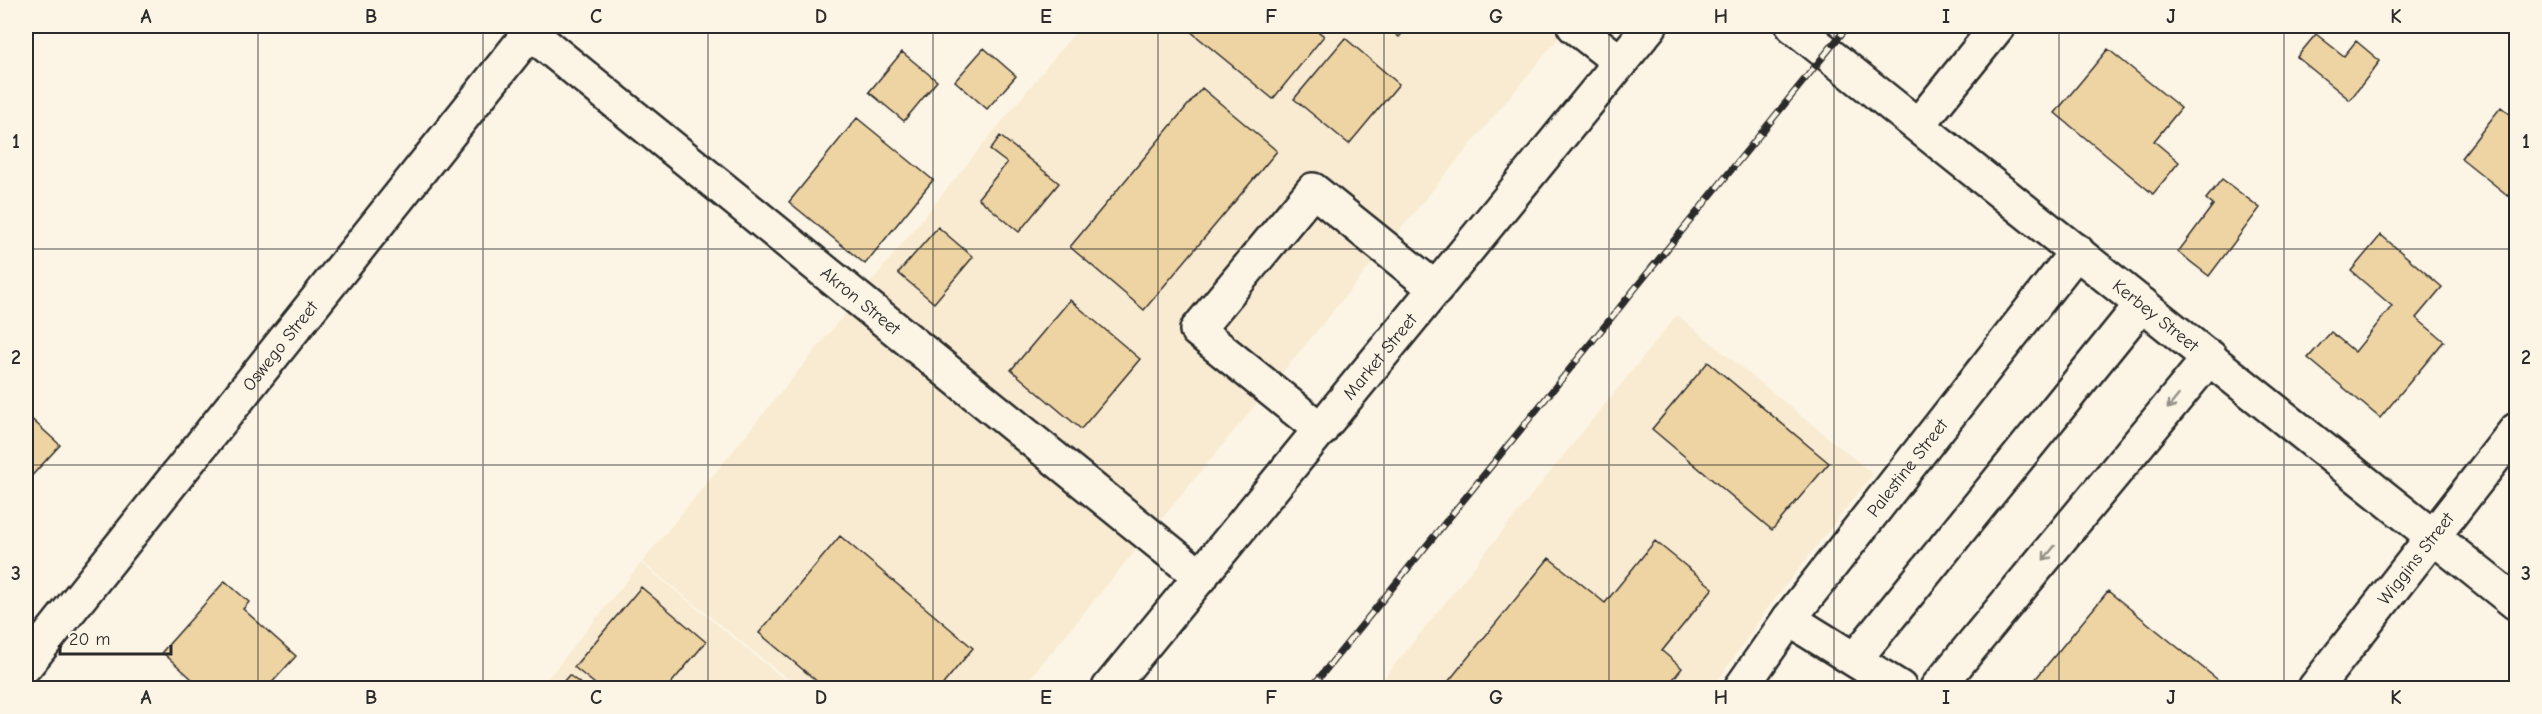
<svg xmlns="http://www.w3.org/2000/svg" width="2542" height="714" font-family="'Comic Neue',sans-serif">
	<style>
		.built { fill: #f8ebd1 }
		.building { fill: #efd4a3; stroke: #2b2b2b; stroke-width: 1.5 }
		.lines { fill: none; stroke-linecap: round; stroke-linejoin: round }
		.minor-casing { stroke: #2b2b2b; stroke-width: 38 }
		.major-casing { stroke: #2b2b2b; stroke-width: 38 }
		.minor { stroke: #fcf5e5; stroke-width: 33 }
		.major { stroke: #fcf5e5; stroke-width: 33 }
		.rail-casing { stroke: #2b2b2b; stroke-width: 7 }
		.rail { stroke: #fcf5e5; stroke-width: 4.5; stroke-dasharray: 14; stroke-linecap: butt }
		.oneway { stroke: #949088 }
		.grid { fill: none; stroke: #2b2b2b; stroke-width: 1.5; stroke-opacity: 0.55 }
		.labels { text-anchor: middle; dominant-baseline: central; stroke-width: 4.5; stroke-linejoin: round; paint-order: stroke }
		.street-label { font-size: 18px; fill: #2b2b2b; stroke: #fcf5e5 }
		.neatline { fill: none; stroke: #2b2b2b; stroke-width: 2 }
		.grid-label { font-size: 20px; text-anchor: middle; font-weight: bold; fill: #2b2b2b }
	</style>
	<rect width="100%" height="100%" fill="#fcf5e5"/>
	<filter id="ink" filterUnits="userSpaceOnUse"><feTurbulence type="fractalNoise" baseFrequency=".0167" numOctaves="2"/><feDisplacementMap in="SourceGraphic" scale="12" xChannelSelector="R" yChannelSelector="G"/><feConvolveMatrix kernelMatrix="1 2 1 2 8 2 1 2 1" color-interpolation-filters="sRGB"/></filter>
	<g filter="url(#ink)">
		<path class="built" d="M1080 26H1548L1560 36 1022 688H799L642 562Z
			M1677 315 1873 474 1767 609 1713 688H1376Z
			M641 563 795 688H540Z"/>
		<path class="building" d="M1184 26H1311L1324 36 1273 99Z
			M1385 26H1409L1399 37Z
			M2316 34 2344 56 2356 41 2380 61 2350 100 2297 57Z
			M1345 38 1399 84 1349 144 1294 99Z
			M984 48 1016 76 987 109 955 81Z
			M2108 49 2181 108 2154 141 2179 162 2153 194 2055 113Z
			M902 52 937 81 904 121 869 92Z
			M1202 88 1277 151 1144 310 1070 247Z
			M2501 107 2516 119V202L2461 158Z
			M857 118 933 180 865 264 789 202Z
			M1000 136 1059 183 1019 232 978 198 1007 163 990 150Z
			M2222 179 2260 208 2209 276 2178 252 2213 205 2206 199Z
			M938 227 973 257 934 303 898 273Z
			M2381 235 2442 287 2416 318 2444 341 2380 418 2308 358 2331 332 2355 352 2392 306 2351 271Z
			M1070 300 1140 359 1081 429 1011 370Z
			M1708 362 1829 463 1772 530 1652 429Z
			M26 414 60 445 26 482Z
			M840 536 973 648 940 688H825L759 633Z
			M1655 541 1713 588 1662 651 1682 668 1666 688H1443L1549 558 1605 603Z
			M225 581 249 602 243 609 296 656 267 688H235L231 685 229 688H202L162 652Z
			M641 587 706 642 667 688H600L574 667Z
			M2108 591 2223 684 2219 688H2028Z
			M569 675 586 688H558Z"/>
		<g class="lines">
			<defs>
				<g id="minor">
					<path id="s1" d="M522 26 1201 577"/>
					<path d="M1574 26 1620 62"/>
					<path id="s2" d="M1793 26 2516 603"/>
					<path d="M1919 124 1998 26"/>
					<path d="M1321 430 1197 330 1313 190 1436 289"/>
					<path d="M1789 619 1900 688"/>
					<path d="M1855 659 2142 304"/>
					<path id="s3" d="M26 665 535 26"/>
					<path id="s4" d="M1741 688 1789 619 2077 251"/>
					<path d="M1937 688 2210 357"/>
					<path id="s5" d="M2315 688 2516 430"/>
				</g>
				<g id="major">
					<path id="s6" d="M1109 688 1650 26"/>
				</g>
			</defs>
			<use href="#minor" class="minor-casing"/>
			<use href="#major" class="major-casing"/>
			<use href="#minor" class="minor"/>
			<use href="#major" class="major"/>
			<defs>
				<path id="rail" d="M1311 688 1848 26"/>
			</defs>
			<use href="#rail" class="rail-casing"/>
			<use href="#rail" class="rail"/>
		</g>
		<defs><path id="oneway-shaft" d="M-6 0H5M1.5-3L5.5 0L1.5 3" fill="none" stroke-width="1.6" stroke-linecap="round" stroke-linejoin="round" transform="scale(1.5)"/></defs>
		<g class="oneway">
			<use href="#oneway-shaft" transform="translate(2173 402) rotate(129)"/>
			<use href="#oneway-shaft" transform="translate(2049 553) rotate(129)"/>
		</g>
	</g>
	<path class="grid" d="M258 26V688M483 26V688M708 26V688M933 26V688M1158 26V688M1384 26V688M1609 26V688M1834 26V688M2059 26V688M2284 26V688M26 249H2516M26 465H2516"/>
	<g class="labels">
		<g class="street-label">
			<text stroke="none"><textPath href="#s1" startOffset="436">Akron Street</textPath></text>
			<text stroke="none"><textPath href="#s2" startOffset="464">Kerbey Street</textPath></text>
			<text stroke="none"><textPath href="#s3" startOffset="408">Oswego Street</textPath></text>
			<text stroke="none"><textPath href="#s6" startOffset="428">Market Street</textPath></text>
			<text stroke="none"><textPath href="#s4" startOffset="276">Palestine Street</textPath></text>
			<text stroke="none"><textPath href="#s5" startOffset="164">Wiggins Street</textPath></text>
		</g>
	</g>
	<rect width="2542" height="714" fill="none" stroke="#fcf5e5" stroke-width="66"/>
	<path d="M60 645v9h111v-9" fill="none" stroke="#2b2b2b" stroke-width="3"/>
	<text x="69" y="645" font-size="18" fill="#2b2b2b" stroke="#fcf5e5" stroke-width="4.5" paint-order="stroke">20 m</text>
	<rect x="33" y="33" width="2476" height="648" class="neatline"/>
	<g class="grid-label">
		<text x="146" y="23">A</text>
		<text x="371" y="23">B</text>
		<text x="596" y="23">C</text>
		<text x="821" y="23">D</text>
		<text x="1046" y="23">E</text>
		<text x="1271" y="23">F</text>
		<text x="1496" y="23">G</text>
		<text x="1721" y="23">H</text>
		<text x="1946" y="23">I</text>
		<text x="2171" y="23">J</text>
		<text x="2396" y="23">K</text>
		<text x="16" y="148">1</text>
		<text x="2526" y="148">1</text>
		<text x="16" y="364">2</text>
		<text x="2526" y="364">2</text>
		<text x="16" y="580">3</text>
		<text x="2526" y="580">3</text>
		<text x="146" y="704">A</text>
		<text x="371" y="704">B</text>
		<text x="596" y="704">C</text>
		<text x="821" y="704">D</text>
		<text x="1046" y="704">E</text>
		<text x="1271" y="704">F</text>
		<text x="1496" y="704">G</text>
		<text x="1721" y="704">H</text>
		<text x="1946" y="704">I</text>
		<text x="2171" y="704">J</text>
		<text x="2396" y="704">K</text>
	</g>
</svg>
